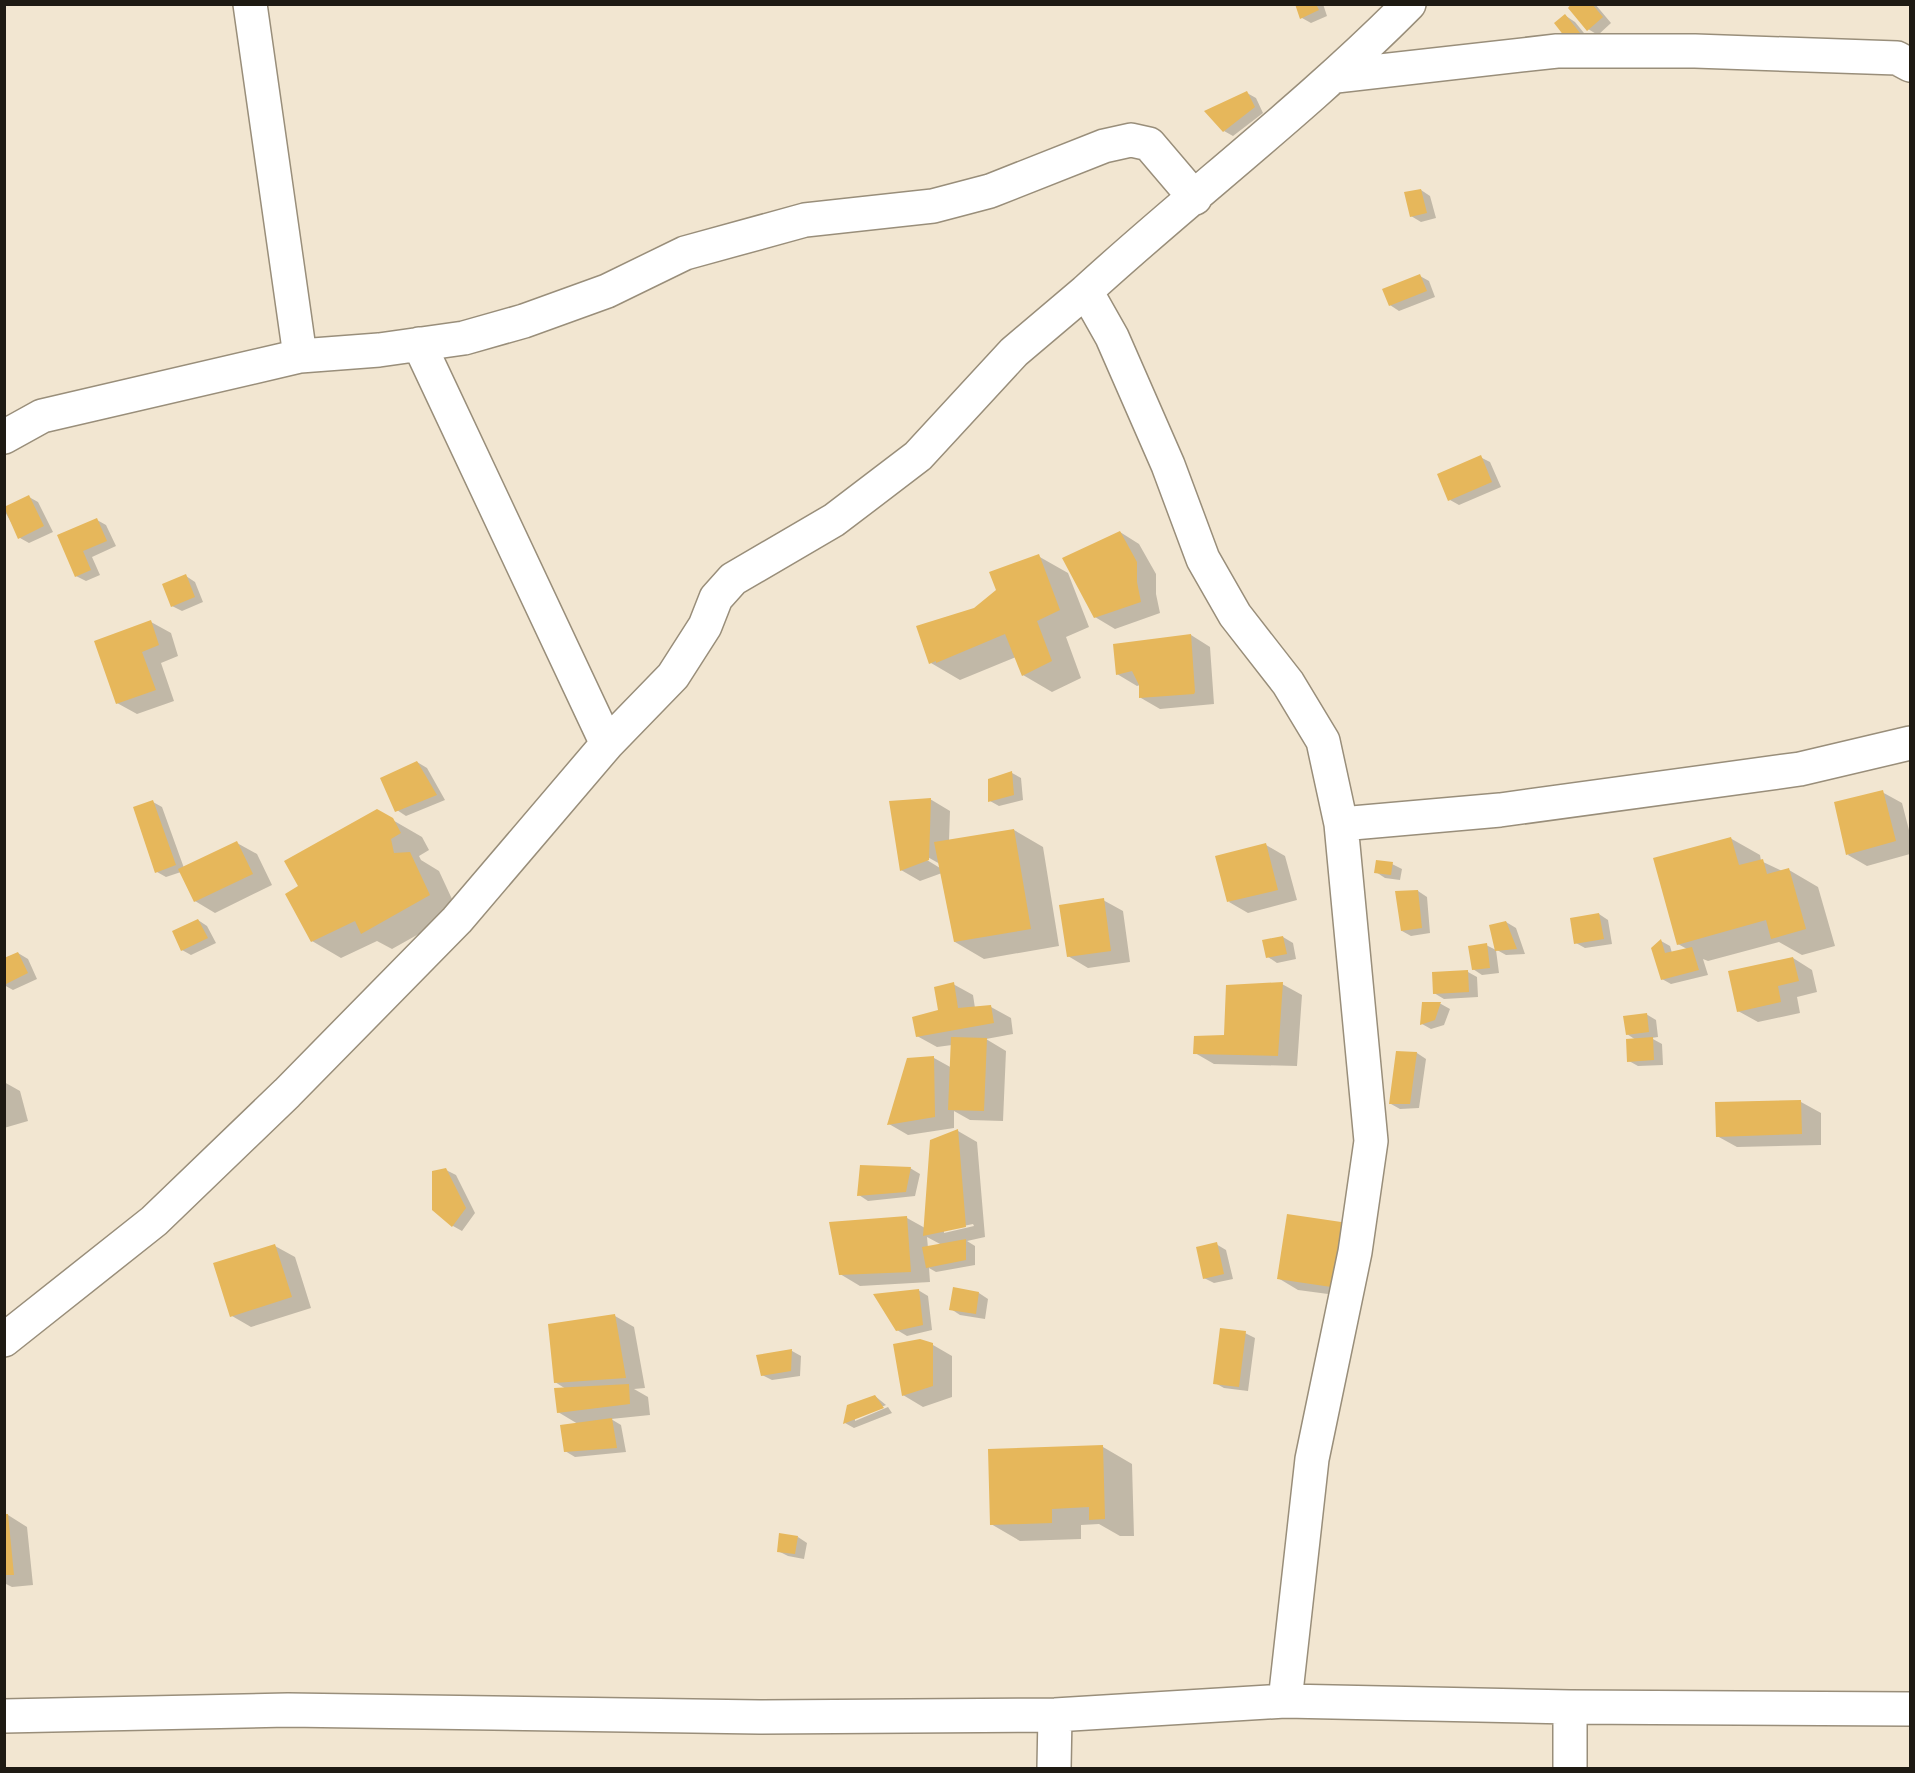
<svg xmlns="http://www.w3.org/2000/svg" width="1915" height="1773" font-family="'Source Sans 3',sans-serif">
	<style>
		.shadow { fill: #0003; fill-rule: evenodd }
		.building { fill: #e6b75b }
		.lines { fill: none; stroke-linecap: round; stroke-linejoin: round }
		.street-casing { stroke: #998e7a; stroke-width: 36 }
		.street { stroke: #fff; stroke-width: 33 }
	</style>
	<rect width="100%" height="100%" fill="#f2e6d1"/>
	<path class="shadow" d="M1296 4H1323L1327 16 1311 23 1302 18Z
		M1573 4H1595L1611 23 1598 35 1588 29Z
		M1566 16 1575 22 1588 38 1579 45Z
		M1247 93 1256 98 1263 113 1233 136 1224 131Z
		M1421 190 1430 196 1436 218 1421 222 1411 216Z
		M1420 276 1429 281 1435 297 1399 311 1390 305Z
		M1480 457 1490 462 1501 487 1459 505 1450 500Z
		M29 497 38 502 53 532 29 543 20 538 4 510Z
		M97 520 106 525 116 546 92 557 100 575 86 581 76 576 59 536Z
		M1120 532 1139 544 1156 574V594L1160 613 1115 629 1095 617Z
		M1038 556 1068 573 1089 627 1066 637 1081 678 1052 692 1023 675 1016 657 960 680 931 663 975 609Z
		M186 576 195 582 203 602 182 611 172 606Z
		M151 622 171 633 178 656 161 663 174 701 137 714 117 703Z
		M1191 635 1210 647 1214 704 1160 709 1141 698 1140 685 1137 686 1117 674Z
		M417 762 427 768 445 800 406 816 397 810Z
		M1012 773 1021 778 1023 800 999 806 990 801Z
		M1882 792 1902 803 1910 834V854L1867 866 1848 855Z
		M930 799 950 811 949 841 1014 830 1043 847 1059 946 984 959 955 942 942 873 920 881 901 870ZM924 855 940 864V868L922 857Z
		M153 802 162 807 184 868 237 843 257 854 272 885 215 913 195 901 181 872 166 877 157 872Z
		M377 811 422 837 429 850 419 856 421 860 439 871 458 912 392 949 377 941 341 958 312 941 300 886Z
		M1730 838 1760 855 1761 861 1782 871 1789 870 1818 887 1835 946 1802 955 1779 942 1708 961 1703 959 1708 975 1671 984 1662 979 1661 941 1670 946 1672 953 1687 949 1678 944Z
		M1266 845 1285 856 1297 900 1248 913 1229 902Z
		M1392 864 1402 869 1400 880 1385 878 1376 872Z
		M1418 891 1427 897 1430 933 1411 936 1402 931Z
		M1103 900 1123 911 1130 962 1088 968 1068 956Z
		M1599 914 1608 920 1612 944 1585 948 1576 943Z
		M198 920 207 926 216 943 191 955 182 950Z
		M1506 922 1516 928 1525 954 1506 955 1497 950Z
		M1283 937 1293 943 1296 959 1277 963 1268 957Z
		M1486 945 1496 950 1499 973 1482 975 1473 969Z
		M18 953 28 959 37 979 13 990 4 985V960Z
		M1793 958 1812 970 1817 992 1797 997 1800 1013 1758 1022 1738 1011Z
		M1468 972 1477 977 1478 997 1444 999 1434 993Z
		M953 984 973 995 975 1008 991 1007 1011 1018 1013 1034 986 1039 1006 1051 1003 1121 970 1120 954 1111V1128L908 1135 889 1124 934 1058 952 1068V1045L937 1047 917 1036 940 1011Z
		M1282 984 1302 995 1297 1066 1214 1064 1195 1053 1225 1037Z
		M1424 1003 1441 1004 1450 1009 1444 1025 1431 1029 1422 1024Z
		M1646 1014 1656 1020 1658 1037 1651 1038 1662 1044 1663 1065 1638 1066 1629 1061 1636 1040 1627 1034Z
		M1397 1053H1417L1426 1059 1419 1108 1400 1109 1391 1104Z
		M4 1082 20 1091 28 1121 4 1128Z
		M1801 1102 1821 1113V1145L1737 1147 1717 1136Z
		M958 1131 977 1142 985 1237 967 1241 975 1246V1265L936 1272 929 1268 930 1282 860 1286 840 1274 907 1218 925 1228ZM973 1224 974 1226 944 1233V1230ZM927 1237 942 1245 928 1248Z
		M910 1168 920 1174 915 1196 868 1201 859 1195Z
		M446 1170 456 1175 475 1213 462 1231 453 1226Z
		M1288 1216 1358 1298 1298 1290 1278 1278Z
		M1216 1244 1226 1250 1233 1279 1214 1283 1204 1278Z
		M275 1246 295 1257 311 1308 251 1327 232 1316Z
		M918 1290 928 1296 932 1330 907 1336 897 1330Z
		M979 1293 988 1299 985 1319 960 1315 951 1309Z
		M615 1316 634 1327 645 1388 634 1389 648 1397 650 1415 611 1419 621 1425 626 1452 575 1457 565 1451 578 1424 558 1412 566 1389 555 1382Z
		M1245 1333 1255 1338 1248 1391 1224 1388 1215 1383Z
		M933 1345 952 1356V1397L923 1407 903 1395Z
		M792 1351 801 1356 800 1376 772 1380 762 1375 758 1356Z
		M875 1396 886 1405 855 1418V1421L888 1407 892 1413 854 1428 845 1423Z
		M1103 1447 1132 1464 1134 1536H1120L1099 1524 1081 1525V1539L1020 1541 991 1524Z
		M8 1515 27 1527 33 1585 12 1587 4 1583V1516Z
		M798 1537 807 1543 804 1559 788 1556 778 1551Z"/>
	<path class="building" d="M1295 4H1316L1319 10 1300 19Z
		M1571 4H1592L1603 17 1587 31 1568 8Z
		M1565 14 1580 33 1568 41 1554 23Z
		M1247 91 1255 107 1223 132 1204 111Z
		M1421 189 1427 213 1410 217 1404 192Z
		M1420 274 1427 291 1389 306 1382 289Z
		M1481 455 1492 482 1448 501 1437 474Z
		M29 495 44 526 18 539 4 507Z
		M97 518 107 541 83 551 91 570 75 577 57 535Z
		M1120 531 1137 562V582L1141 602 1094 618 1062 558Z
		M1039 554 1060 610 1037 621 1052 661 1022 676 1005 634 936 663V661L929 664 916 626 974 608 996 590 989 572Z
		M186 574 195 597 171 607 162 584Z
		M151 620 159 645 142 652 156 690 116 704 94 641Z
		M1191 634 1195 692 1194 694 1139 698V685L1132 671 1116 675 1113 644Z
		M417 761 437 795 395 812 380 778Z
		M1012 771 1014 795 988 802V779Z
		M1883 790 1896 841 1846 855 1834 802Z
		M931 798 929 860 900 871 889 801Z
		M153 800 176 865 155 873 133 807Z
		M377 809 393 818 401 833 391 839 394 853 410 852 430 895 361 934 355 921 311 942 285 894 298 886 284 861Z
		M1014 829 1031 929 954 942 934 842Z
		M1731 837 1739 865 1763 859 1767 874 1789 868 1806 929 1771 939 1766 920 1677 945 1653 858Z
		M237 841 253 874 194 902 178 869Z
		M1266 843 1278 890 1227 902 1215 856Z
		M1376 860 1393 862 1391 875 1374 873Z
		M1418 890 1422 928 1401 931 1395 891Z
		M1104 898 1111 951 1067 957 1059 905Z
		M1599 913 1604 939 1574 944 1570 918Z
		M198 919 208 938 181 951 172 931Z
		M1506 921 1517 949 1495 951 1489 925Z
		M1283 936 1287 954 1266 958 1262 940Z
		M1661 939 1665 953 1692 947 1699 970 1661 980 1651 948Z
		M1487 943 1490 968 1472 970 1468 946Z
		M18 952 28 973 4 985V958Z
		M1793 957 1799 981 1778 986 1781 1002 1737 1012 1728 971Z
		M1468 970 1469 992 1433 994 1432 972Z
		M954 982 958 1008 991 1005 994 1023 916 1037 912 1017 938 1010 934 987Z
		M1283 982 1278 1056 1193 1054 1194 1036 1224 1035 1226 985Z
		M1422 1002H1441L1435 1020 1420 1025Z
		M1647 1013 1649 1032 1626 1035 1623 1016Z
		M951 1037 987 1038 984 1111 948 1110Z
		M1653 1037 1654 1060 1627 1062 1626 1039Z
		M1396 1051 1417 1052 1410 1104H1389Z
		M934 1056 935 1117 887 1125 907 1058Z
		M1801 1100 1802 1134 1716 1137 1715 1102Z
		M958 1129 966 1227 923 1236 930 1140Z
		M860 1165 911 1167 906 1192 857 1196Z
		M446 1168 466 1208 452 1227 432 1210V1171Z
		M1287 1214 1348 1223 1338 1288 1277 1279Z
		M907 1216 911 1272 839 1275 829 1222Z
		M966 1239V1260L926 1268 922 1247Z
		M1217 1242 1224 1274 1203 1279 1196 1247Z
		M275 1244 292 1297 230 1317 213 1263Z
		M953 1287 979 1292 976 1314 949 1310Z
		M919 1289 923 1325 896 1331 873 1294Z
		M615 1314 626 1378 554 1383 548 1324Z
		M1220 1328 1246 1331 1239 1387 1213 1384Z
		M920 1339 933 1343V1386L902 1396 893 1344Z
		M792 1349 791 1371 761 1376 756 1355Z
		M629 1384 630 1404 557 1413 554 1388Z
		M875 1395 884 1408 843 1424 847 1405Z
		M612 1418 617 1448 564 1452 560 1425Z
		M1103 1445 1105 1519 1089 1520V1507L1052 1509V1523L990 1525 988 1449Z
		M4 1514H8L14 1575H4Z
		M779 1533 798 1536 795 1554 777 1552Z"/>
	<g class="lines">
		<defs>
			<path id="street" d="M250 4 300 356
				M1336 76 1557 51H1695L1897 58 1910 65
				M419 344 607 744
				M4 437 42 416 300 356 379 350 464 338 524 321 607 291 685 253 805 220 933 206 990 191 1104 146 1131 140 1149 144 1195 198
				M1341 824 1500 810 1800 769 1910 743
				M4 1340 154 1221 287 1093 457 920 607 744 673 676 705 626 716 598 733 579 834 520 918 456 1014 352 1086 291
				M1285 1701 1312 1459 1355 1252 1371 1141 1341 824 1323 741 1288 683 1235 615 1203 559 1168 465 1112 337 1086 291C1192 194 1307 107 1409 4
				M4 1716 288 1710 760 1717 1055 1715 1285 1701 1570 1707 1910 1709
				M1054 1768 1055 1715
				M1570 1768V1707"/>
		</defs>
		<use href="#street" class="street-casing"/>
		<use href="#street" class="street"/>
	</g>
	<rect width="1915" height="1773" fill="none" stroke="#1e1a13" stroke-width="12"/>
</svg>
